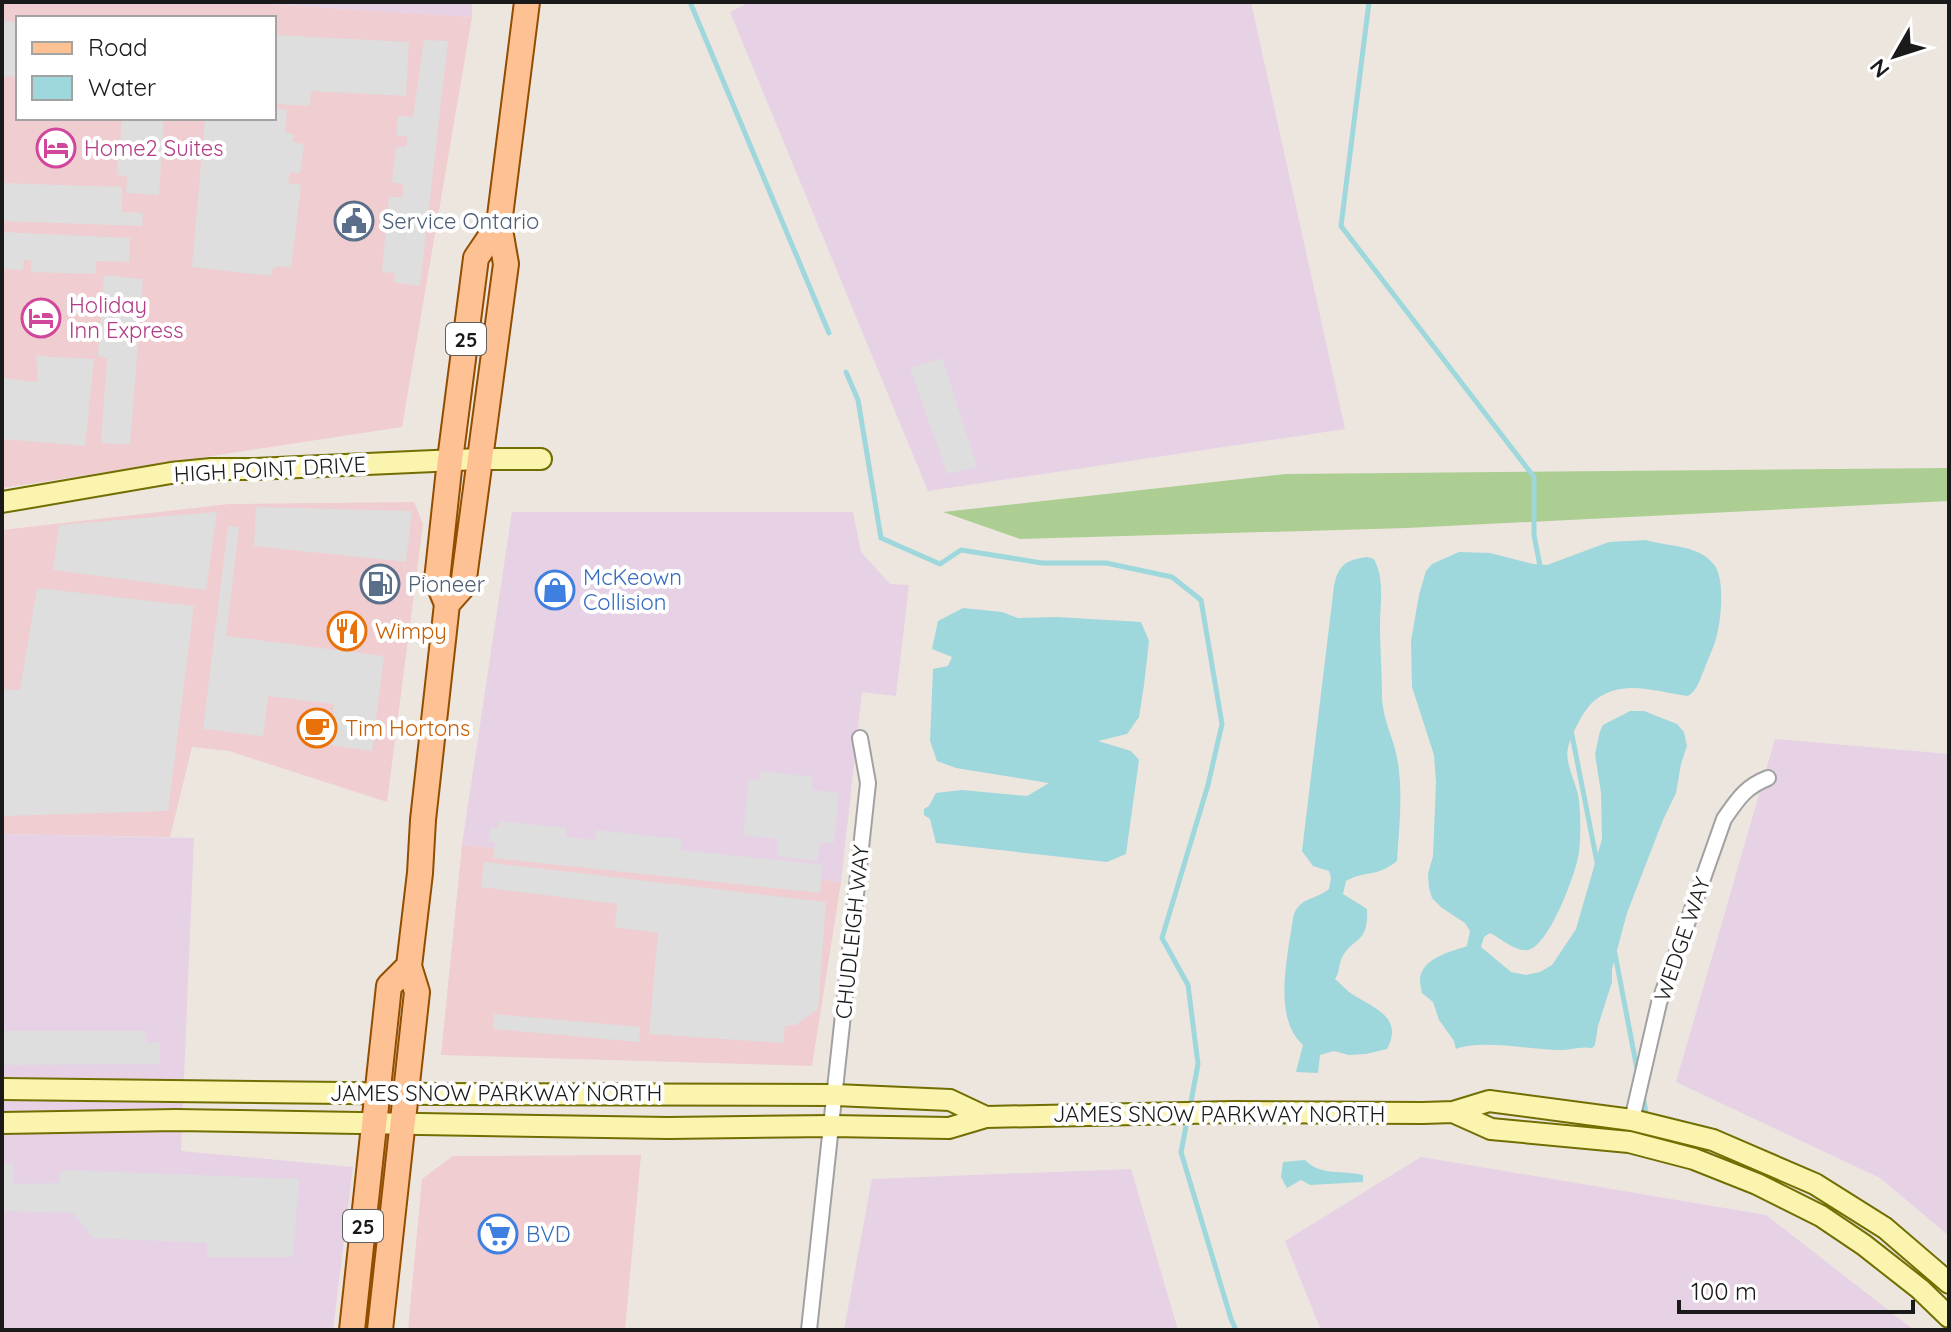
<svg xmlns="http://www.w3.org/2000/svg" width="1951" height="1332" font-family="Quicksand,sans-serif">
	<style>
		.commercial { fill: #efcdd0; fill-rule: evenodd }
		.industrial { fill: #e6d1e5 }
		.forest { fill: #acce92 }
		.parking { fill: #dedede }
		.water { fill: #9ed7dc }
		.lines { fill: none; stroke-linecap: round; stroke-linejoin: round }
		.stream { stroke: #9ed7dc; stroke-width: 5 }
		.street-casing { stroke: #a1a1a1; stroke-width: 18 }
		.secondary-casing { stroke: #716e02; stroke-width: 24 }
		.primary-casing { stroke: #914d00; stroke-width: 28 }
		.street { stroke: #fff; stroke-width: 14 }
		.secondary { stroke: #fbf4af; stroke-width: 20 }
		.primary { stroke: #fec193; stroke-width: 24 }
		.labels { text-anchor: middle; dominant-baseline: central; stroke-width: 8; stroke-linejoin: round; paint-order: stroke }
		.shield { fill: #fff; stroke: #5f5f5f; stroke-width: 2 }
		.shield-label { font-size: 20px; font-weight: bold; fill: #1a1a1a }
		.hotel-label { font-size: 22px; fill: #b23c85; stroke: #fff; text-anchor: start }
		.service-label { font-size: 22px; fill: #4e5e75; stroke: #fff; text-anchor: start }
		.street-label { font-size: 22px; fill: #1a1a1a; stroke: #fff }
		.shop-label { font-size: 22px; fill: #366cbe; stroke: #fff; text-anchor: start }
		.food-label { font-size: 22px; fill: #c56008; stroke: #fff; text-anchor: start }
	</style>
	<rect width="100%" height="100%" fill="#ede6df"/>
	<path class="commercial" d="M2 2H239L472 17 402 427 2 488ZM18 18H274V118H18Z
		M414 502 423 524 387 802 229 751 192 747 170 837 2 834V530L229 504Z
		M462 845 841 882 812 1066 441 1055Z
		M641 1155 625 1330H408L422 1179 453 1156Z"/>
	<path class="industrial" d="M239 2H472V17Z
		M750 2H1251L1345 429 928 491 730 12Z
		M512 512H853L861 552 890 584 909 585 896 696 862 692 841 882 462 845Z
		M1775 739 1949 754V1236L1880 1178 1676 1082Z
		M2 834 194 838 181 1151 353 1167 333 1330H2Z
		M1421 1157 1766 1215 1914 1330H1321L1285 1241Z
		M1131 1169 1178 1330H844L872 1179Z"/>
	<path class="forest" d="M1949 468V501L1407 528 1020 539 943 512 1286 474Z"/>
	<path class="parking" d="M3 21 18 22V77L2 76Z
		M274 35 409 42 406 96 311 91 310 106 274 104Z
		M424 40 448 41 420 286 394 282 395 273 382 272 389 197H403V185L392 182 396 147H406L407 136 396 135 398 116 413 117Z
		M274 108 287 110 285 133 294 134 292 142 304 144 300 174 290 172 288 183 301 185 291 268 279 266 273 268 271 276 192 267 205 118H274Z
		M122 118H164L159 195 126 193 127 176 117 175 118 150H129V146L120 145Z
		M2 183 122 187V212L143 213 142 226 2 221Z
		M2 232 130 238 129 262 96 261V274L31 272V261L24 260 23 270 2 269Z
		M104 275 143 279 130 445 101 443 107 358 98 356Z
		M36 356 94 359 85 446 2 439V378L38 382Z
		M942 358 977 467 947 474 910 368Z
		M256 507 412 511 406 562 254 546Z
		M217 512 206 590 53 570 59 525Z
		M228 526 239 527 226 636 384 656 372 751 330 745 334 704 268 696 263 736 203 729Z
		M37 588 194 606 168 811 2 816V689L20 690Z
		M761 771 813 777 812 790 839 793 834 843H820L817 861 777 856 778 839 743 835 749 779 760 781Z
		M499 821 566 828V837L595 840 596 830 681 839V850L823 865 820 893 493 858 495 843 489 841 490 828H498Z
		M484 862 826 902 818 1009 796 1025 785 1026 783 1043 649 1034 658 933 615 927 617 904 481 887Z
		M494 1014 640 1027 639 1042 493 1029Z
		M2 1031H146V1043H160V1064L2 1065Z
		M14 1163V1184L59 1183 61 1170 299 1179 293 1257H207V1243L93 1238 73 1213 2 1211V1164Z"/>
	<path class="water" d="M1646 540C1668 547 1700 544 1715 566 1725 581 1721 618 1717 635 1714 647 1708 659 1704 670 1700 679 1697 691 1688 696 1655 692 1623 678 1594 701 1584 709 1571 735 1568 748 1564 764 1578 785 1579 801 1581 818 1581 847 1577 862 1572 882 1548 946 1528 950 1516 952 1500 938 1490 933L1484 937 1481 947 1511 972 1526 975 1540 972 1552 965 1576 929 1602 839 1601 793 1595 754 1600 731 1603 725 1630 711H1644L1677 724 1684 732 1687 746 1681 764 1676 793 1663 820 1627 913 1612 969V982L1598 1026 1595 1045 1592 1048C1580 1046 1571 1050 1560 1050 1532 1050 1481 1039 1456 1049L1454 1041 1439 1020 1433 1002 1422 993C1421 988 1420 984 1420 979 1422 958 1450 952 1467 946L1470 931 1465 923 1442 908 1432 898 1429 888 1428 874 1433 856 1436 782 1434 755 1412 687 1411 641 1419 595 1426 571 1432 564 1459 552 1490 553 1533 564 1547 565 1609 542Z
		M1367 557 1374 559C1385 580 1380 602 1380 625 1380 649 1382 674 1382 698 1383 721 1395 741 1398 763 1403 796 1399 828 1397 861 1376 878 1365 870 1346 881L1343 894 1367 909C1369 946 1351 936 1341 960 1338 967 1340 972 1335 979 1340 983 1344 988 1349 992 1370 1007 1405 1015 1387 1049L1366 1054 1349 1055 1334 1051 1320 1055 1318 1073 1296 1072 1303 1045C1272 1018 1288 955 1293 918 1298 897 1314 901 1329 889L1331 878 1329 871 1313 866 1302 851 1334 586C1338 565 1346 560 1367 557Z
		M963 608 1002 612 1018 618 1057 617 1141 622 1149 641 1144 685 1139 717 1127 734 1098 741 1131 751 1139 760 1126 854 1107 862 936 843 930 819 924 815V809L929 806 936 793 962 790 1027 796 1049 783 956 768 937 761 930 741 933 669 948 666 952 657 932 649 938 621Z
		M1305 1160C1320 1176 1343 1170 1363 1175V1182L1310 1185 1301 1180 1287 1188 1281 1177 1283 1162Z"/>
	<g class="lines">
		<path class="stream" d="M690 2 829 333
			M1369 2 1341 226 1534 477V535L1541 571
			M846 372 858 400 881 538 940 564 961 550 1042 563H1106L1172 577 1201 600 1222 724 1208 785 1162 938 1188 985 1198 1064 1190 1107
			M1571 730 1597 862
			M1615 954 1638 1074
			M1643 1095 1646 1114
			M1188 1116 1181 1152 1231 1319 1236 1330"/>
		<defs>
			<path id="street" d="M1632 1120 1659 1003 1724 819C1738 799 1745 787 1768 778
				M809 1330 868 783 860 738"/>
			<path id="secondary" d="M2 502 171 473 211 469H255L479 459H541
				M2 1089 436 1094 835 1095 950 1100 986 1117
				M1453 1112 1491 1129 1629 1142 1694 1159 1757 1184 1821 1216 1864 1245 1920 1289 1949 1317
				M2 1123 176 1120 668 1128 831 1126 949 1128 986 1117 1234 1112 1423 1113 1453 1112 1489 1101 1632 1120 1713 1140 1815 1184 1885 1228 1949 1283"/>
			<path id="primary" d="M447 604 463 586 506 264 499 224 527 2
				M352 1330 389 986 409 966
				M380 1330 417 992 409 966 420 873 423 820 447 604 437 580 450 460 476 258 499 224"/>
		</defs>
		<use href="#street" class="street-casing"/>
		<use href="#secondary" class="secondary-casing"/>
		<use href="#primary" class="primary-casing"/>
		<use href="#street" class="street"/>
		<use href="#secondary" class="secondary"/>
		<use href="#primary" class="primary"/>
	</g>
	<defs>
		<symbol id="hotel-ring" viewBox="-11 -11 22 22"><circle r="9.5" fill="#fff" stroke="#d1479c" stroke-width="1.5"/><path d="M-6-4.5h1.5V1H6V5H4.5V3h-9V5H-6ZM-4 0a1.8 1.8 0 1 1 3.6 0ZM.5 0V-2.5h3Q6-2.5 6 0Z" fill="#d1479c"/></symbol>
		<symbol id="civic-ring" viewBox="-11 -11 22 22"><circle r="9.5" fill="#fff" stroke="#5c6f8a" stroke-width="1.5"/><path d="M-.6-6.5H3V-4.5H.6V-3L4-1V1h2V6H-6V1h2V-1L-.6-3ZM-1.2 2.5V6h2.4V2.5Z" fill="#5c6f8a"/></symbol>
		<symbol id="fuel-ring" viewBox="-11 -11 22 22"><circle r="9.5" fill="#fff" stroke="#5c6f8a" stroke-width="1.5"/><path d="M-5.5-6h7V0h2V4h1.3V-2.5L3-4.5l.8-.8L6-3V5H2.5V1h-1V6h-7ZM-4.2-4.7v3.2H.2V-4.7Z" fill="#5c6f8a"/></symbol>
		<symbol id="shop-ring" viewBox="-11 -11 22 22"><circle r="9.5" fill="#fff" stroke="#3f7fe0" stroke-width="1.5"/><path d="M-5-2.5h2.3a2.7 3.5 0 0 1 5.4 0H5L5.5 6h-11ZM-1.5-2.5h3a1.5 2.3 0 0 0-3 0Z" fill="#3f7fe0"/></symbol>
		<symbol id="restaurant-ring" viewBox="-11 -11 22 22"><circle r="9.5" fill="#fff" stroke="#e8710a" stroke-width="1.5"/><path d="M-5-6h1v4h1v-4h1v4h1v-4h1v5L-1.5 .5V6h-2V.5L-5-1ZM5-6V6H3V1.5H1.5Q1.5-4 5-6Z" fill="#e8710a"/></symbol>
		<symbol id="cafe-ring" viewBox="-11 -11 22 22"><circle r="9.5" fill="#fff" stroke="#e8710a" stroke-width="1.5"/><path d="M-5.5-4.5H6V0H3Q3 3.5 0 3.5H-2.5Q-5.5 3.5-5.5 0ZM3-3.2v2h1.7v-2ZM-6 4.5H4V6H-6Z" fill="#e8710a"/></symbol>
		<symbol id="supermarket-ring" viewBox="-11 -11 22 22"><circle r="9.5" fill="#fff" stroke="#3f7fe0" stroke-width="1.5"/><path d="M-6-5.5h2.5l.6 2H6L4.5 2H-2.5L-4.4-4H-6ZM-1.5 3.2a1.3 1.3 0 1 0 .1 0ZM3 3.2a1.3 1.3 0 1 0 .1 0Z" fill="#3f7fe0"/></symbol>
	</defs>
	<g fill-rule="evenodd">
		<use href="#hotel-ring" x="34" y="126" width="44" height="44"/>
		<use href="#civic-ring" x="332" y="199" width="44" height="44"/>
		<use href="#hotel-ring" x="19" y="296" width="44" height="44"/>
		<use href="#fuel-ring" x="358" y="562" width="44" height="44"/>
		<use href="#shop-ring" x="533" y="568" width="44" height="44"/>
		<use href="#restaurant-ring" x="325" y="609" width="44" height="44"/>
		<use href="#cafe-ring" x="295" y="706" width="44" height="44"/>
		<use href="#supermarket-ring" x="476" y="1212" width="44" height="44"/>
	</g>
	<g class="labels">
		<g class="shield">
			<rect x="446" y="323" width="40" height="32" rx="6"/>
			<rect x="343" y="1210" width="40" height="32" rx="6"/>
		</g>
		<g class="shield-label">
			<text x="466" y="339">25</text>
			<text x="363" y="1226">25</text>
		</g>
		<g class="hotel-label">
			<text x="84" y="148">Home2 Suites</text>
			<text x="69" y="305">Holiday<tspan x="69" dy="25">Inn Express</tspan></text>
		</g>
		<g class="service-label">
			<text x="382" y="221">Service Ontario</text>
			<text x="408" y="584">Pioneer</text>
		</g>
		<g class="street-label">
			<text transform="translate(270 469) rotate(-3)">HIGH POINT DRIVE</text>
			<text transform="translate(852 932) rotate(-84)">CHUDLEIGH WAY</text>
			<text transform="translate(1682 939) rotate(-71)">WEDGE WAY</text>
			<text x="496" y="1093">JAMES SNOW PARKWAY NORTH</text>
			<text x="1219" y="1114">JAMES SNOW PARKWAY NORTH</text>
		</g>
		<g class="shop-label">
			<text x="583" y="577">McKeown<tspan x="583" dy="25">Collision</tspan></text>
			<text x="526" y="1234">BVD</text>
		</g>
		<g class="food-label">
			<text x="375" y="631">Wimpy</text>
			<text x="345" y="728">Tim Hortons</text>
		</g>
	</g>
	<rect width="1951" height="1332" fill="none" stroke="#1a1a1a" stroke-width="8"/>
	<rect x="16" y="16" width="260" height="104" fill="#ffffff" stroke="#a3a3a3" stroke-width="2"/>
	<rect x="32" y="42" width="40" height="12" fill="#fec193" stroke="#a3a3a3" stroke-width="2"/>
	<text x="88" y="56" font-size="24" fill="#1a1a1a">Road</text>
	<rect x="32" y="76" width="40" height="24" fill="#9ed7dc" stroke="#a3a3a3" stroke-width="2"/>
	<text x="88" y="96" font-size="24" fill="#1a1a1a">Water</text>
	<g transform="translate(1895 56) rotate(231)" stroke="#ffffff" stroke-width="6" paint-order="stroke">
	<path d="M0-6L14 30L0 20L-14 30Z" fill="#1a1a1a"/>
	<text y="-12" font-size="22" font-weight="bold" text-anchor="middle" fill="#1a1a1a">N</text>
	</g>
	<path d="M1679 1300v12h234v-12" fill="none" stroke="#1a1a1a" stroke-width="4"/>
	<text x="1691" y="1300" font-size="24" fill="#1a1a1a" stroke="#ffffff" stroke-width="6" paint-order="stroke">100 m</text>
</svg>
